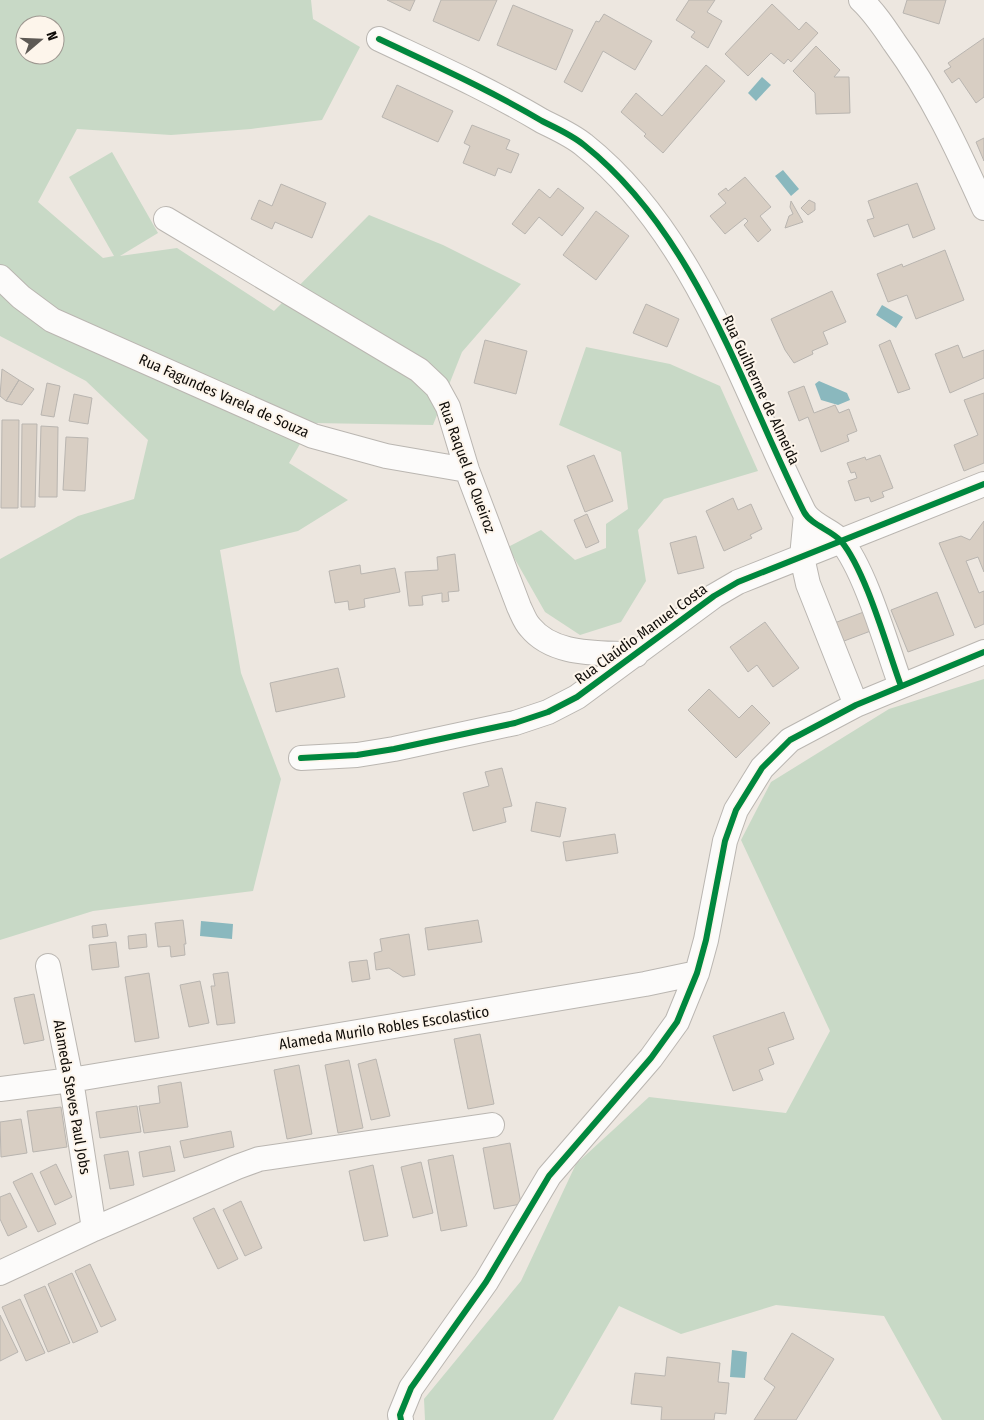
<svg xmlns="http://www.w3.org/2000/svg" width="984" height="1420" font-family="'Fira Sans Condensed',sans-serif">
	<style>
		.green { fill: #c8d9c6; fill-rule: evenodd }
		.water { fill: #8ab8be }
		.building { fill: #d8cec3; stroke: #b9b5b0 }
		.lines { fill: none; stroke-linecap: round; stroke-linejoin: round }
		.minor-casing { stroke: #bab6b1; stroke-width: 26 }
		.minor { stroke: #fcfbfa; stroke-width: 24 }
		.cycleway-casing { stroke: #fdf5eb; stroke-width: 9 }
		.cycleway { stroke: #00873e; stroke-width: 6 }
		.labels { text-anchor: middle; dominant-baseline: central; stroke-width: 4; stroke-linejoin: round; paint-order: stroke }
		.street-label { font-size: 15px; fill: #100d09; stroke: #fdf5eb }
	</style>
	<rect width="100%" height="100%" fill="#ede7e0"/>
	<path class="green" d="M0 0H311L313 19 360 47 322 120 251 129 171 135 77 129 38 202 103 258 114 256 69 177 112 152 158 233 120 256 177 248 274 311 369 215 443 245 521 284 462 352 433 425 312 423 289 463 348 500 298 531 220 550 241 673 281 779 253 891 93 911 0 940V559L78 516 134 499 148 440 86 381 0 336ZM25 25H55V55H25Z
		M586 347 670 364 720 386 758 471 664 499 638 530 646 581 621 622 580 635 545 612 508 547 541 530 575 560 606 548V524L628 509 621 452 559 425Z
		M984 679V1420H942L884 1316 776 1305 681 1334 619 1306 553 1420H425L424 1399 521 1281 576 1164 649 1097 786 1113 830 1031 741 840 771 782 889 709Z"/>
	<path class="water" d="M762 77 771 85 756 101 748 93Z
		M783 170 799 189 791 196 775 176Z
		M882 305 903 317 896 328 876 315Z
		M819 381 847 393 850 400 838 405 821 400 815 384Z
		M201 921 233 924 232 939 200 936Z
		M732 1350 747 1352 745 1378 730 1377Z"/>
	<path class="building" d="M387 0H415L410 11Z
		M441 0H497L479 41 433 21Z
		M689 0H715L707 12 722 21 708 48 691 37 695 32 676 20Z
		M907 0H946L939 24 903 13Z
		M772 4 799 30 806 22 818 33 791 62 788 59 784 64 771 53 748 76 725 54Z
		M513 5 573 30 556 70 497 45Z
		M604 14 652 41 635 70 603 51 582 92 564 82 596 21 599 22Z
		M984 38V97L976 103 959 78 952 83 944 71 951 67 948 63Z
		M816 46 840 70 834 77H849L850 113 816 114 815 93 793 71Z
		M706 65 725 81 663 153 644 136 646 134 621 112 636 93 662 116Z
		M397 85 453 111 438 142 382 117Z
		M472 125 510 140 506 149 519 154 511 173 498 168 495 176 463 163 470 146 464 143Z
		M984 138V161L976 142Z
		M745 177 771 207 760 216 771 230 758 242 744 225 748 221 745 218 725 234 710 216 726 203 718 194 726 188 728 191Z
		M917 183 935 229 913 238 908 224 874 237 867 220 874 218 868 201Z
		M281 184 326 203 312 238 275 222 272 229 251 219 259 200 272 206Z
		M558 188 584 208 562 236 539 217 525 234 512 224 539 189 550 198Z
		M809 200 815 203V210L808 215 801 208Z
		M791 201 803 222 785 228 789 216 793 214 790 207Z
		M596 211 629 236 596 280 563 255Z
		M945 250 964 300 916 319 907 295 888 302 877 274 902 264 903 267Z
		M832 291 846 322 823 332 828 344 812 351 813 354 794 363 785 350 771 319Z
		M646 304 679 319 667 347 633 333Z
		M485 340 527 351 516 394 474 383Z
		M890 340 910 389 898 393 879 345Z
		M958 345 963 358 984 350V378L950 393 935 354Z
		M2 369 19 380 6 401 0 396Z
		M19 380 34 389 22 405 6 401Z
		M47 383 60 386 54 417 41 415Z
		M804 386 814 413 835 405 839 413 849 409 857 431 847 435 849 441 821 452 808 417 799 421 788 392Z
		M984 393V463L964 471 954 445 978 435 964 400Z
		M74 394 92 398 88 424 69 421Z
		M2 420H19L18 508H1Z
		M22 424H37L35 507H21Z
		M41 426 58 427 57 497H39Z
		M66 437 88 438 85 491 63 490Z
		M594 455 613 501 585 512 567 466Z
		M880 455 893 488 882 492 884 497 871 502 869 497 855 501 848 481 857 478 855 472 851 473 847 463 865 457 866 460Z
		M733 498 738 510 751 504 762 529 750 535 752 538 724 551 706 511Z
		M587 514 599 542 586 548 574 520Z
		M984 521V572L978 557 966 561 979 593 984 591V624L975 628 939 543 961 536 970 540Z
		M696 536 704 568 678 574 670 543Z
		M455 554 459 591 448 592 449 601 442 602V593L422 596 423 605 409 606 405 572 438 570 437 557Z
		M360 565 361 574 395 568 400 592 364 599 365 607 349 610 348 601 335 603 329 571Z
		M937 592 954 635 908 652 891 610Z
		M869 610 876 629 836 644 829 625Z
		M765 622 799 668 773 687 757 665 748 672 730 647Z
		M338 668 345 697 276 712 270 683Z
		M709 689 739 718 752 705 770 723 736 758 688 710Z
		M502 768 512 806 503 808 506 822 473 831 463 793 489 786 485 772Z
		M536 802 566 808 560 837 531 831Z
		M615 834 618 853 566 861 563 842Z
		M183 920 186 944H184L185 955 171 957 170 946 158 947 155 923Z
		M478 920 482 942 428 950 425 928Z
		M106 924 108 936 93 938 92 926Z
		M146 934 147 947 129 949 128 936Z
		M409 934 415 975 403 977 389 968 376 970 374 953 382 951 380 939Z
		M116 942 119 967 92 970 89 945Z
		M367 960 370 979 352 982 349 962Z
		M228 972 235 1023 217 1025 211 986H215L213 974Z
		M149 973 159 1038 135 1042 125 977Z
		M200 981 209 1023 189 1027 180 985Z
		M34 994 44 1040 24 1044 14 998Z
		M784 1012 794 1039 768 1048 774 1064 759 1070 763 1080 733 1091 713 1036Z
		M480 1034 494 1104 468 1109 454 1039Z
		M376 1059 390 1116 371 1120 358 1064Z
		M349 1060 363 1128 338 1133 325 1065Z
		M299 1065 312 1134 287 1139 274 1070Z
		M181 1082 188 1127 144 1133 139 1106 160 1103 158 1086Z
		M137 1106 141 1132 100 1138 96 1112Z
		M61 1107 67 1147 33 1152 27 1111Z
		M21 1119 27 1153 1 1157 0 1122Z
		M231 1131 234 1147 184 1158 180 1141Z
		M510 1143 521 1204 494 1209 483 1148Z
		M170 1146 175 1171 143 1177 139 1152Z
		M128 1151 134 1185 110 1189 104 1155Z
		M453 1155 467 1226 441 1231 428 1160Z
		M421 1162 433 1213 413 1218 401 1167Z
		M56 1164 72 1197 55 1205 40 1172Z
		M373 1165 388 1236 364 1241 349 1171Z
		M32 1173 56 1224 38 1232 13 1182Z
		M10 1193 27 1227 8 1236 0 1219V1197Z
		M241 1201 262 1248 245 1256 223 1210Z
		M214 1208 238 1259 218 1269 193 1218Z
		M90 1264 116 1320 101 1327 75 1271Z
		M72 1273 98 1332 73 1343 48 1284Z
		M45 1286 70 1343 48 1352 24 1295Z
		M20 1299 45 1353 26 1361 2 1307Z
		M0 1315 18 1352 0 1361Z
		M792 1333 834 1359 796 1420H754L775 1387 764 1379Z
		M667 1357 720 1363 718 1382 729 1383 726 1414 715 1413 714 1420H661L662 1407 631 1404 635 1373 665 1376Z"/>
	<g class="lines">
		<defs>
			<path id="minor" d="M861 0C874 12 884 27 894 42 932 94 958 150 984 208
				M379 39C434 65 490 90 542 121 556 128 572 135 584 145 696 234 742 388 804 512 811 525 831 530 841 541 866 571 887 648 901 686
				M166 219 419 370 437 387 448 407 467 470 519 607C522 613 525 622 530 627 554 657 601 652 636 655
				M0 277 21 297 52 320 313 436 386 456 467 470
				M806 515 802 557 808 584 856 705
				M301 758 357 755 394 749 515 723 548 712 577 697 714 596 738 582 984 484
				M48 966 71 1080 94 1229
				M0 1089 71 1080 645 984 697 973
				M0 1273 94 1229 237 1167 259 1159 492 1125
				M401 1420 400 1415 411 1388 486 1282 549 1176 651 1058 677 1022 697 973 706 940 725 841 736 810 762 768 790 740 856 705 984 652"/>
		</defs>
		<use href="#minor" class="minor-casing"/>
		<use href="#minor" class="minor"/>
		<defs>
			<path id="cycleway" d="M379 39C434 65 490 90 542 121 556 128 572 135 584 145 696 234 742 388 804 512 811 525 831 530 841 541 866 571 887 648 901 686
				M301 758 357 755 394 749 515 723 548 712 577 697 714 596 738 582 984 484
				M401 1420 400 1415 411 1388 486 1282 549 1176 651 1058 677 1022 697 973 706 940 725 841 736 810 762 768 790 740 856 705 984 652"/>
		</defs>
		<use href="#cycleway" class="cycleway-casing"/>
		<use href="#cycleway" class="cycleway"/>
	</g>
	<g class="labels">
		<g class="street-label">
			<text transform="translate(761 390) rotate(65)">Rua Guilherme de Almeida</text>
			<text transform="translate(224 396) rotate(24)">Rua Fagundes Varela de Souza</text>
			<text transform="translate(467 467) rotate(70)">Rua Raquel de Queiroz</text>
			<text transform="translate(641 634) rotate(-36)">Rua Claúdio Manuel Costa</text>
			<text transform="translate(384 1028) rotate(-9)">Alameda Murilo Robles Escolastico</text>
			<text transform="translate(72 1097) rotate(80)">Alameda Steves Paul Jobs</text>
		</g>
	</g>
	<g transform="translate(40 40) rotate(71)"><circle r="24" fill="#fdf5eb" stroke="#9e9891"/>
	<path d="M0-4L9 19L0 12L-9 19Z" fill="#5d5954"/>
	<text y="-8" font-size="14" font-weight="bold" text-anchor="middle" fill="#100d09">N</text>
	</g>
</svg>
